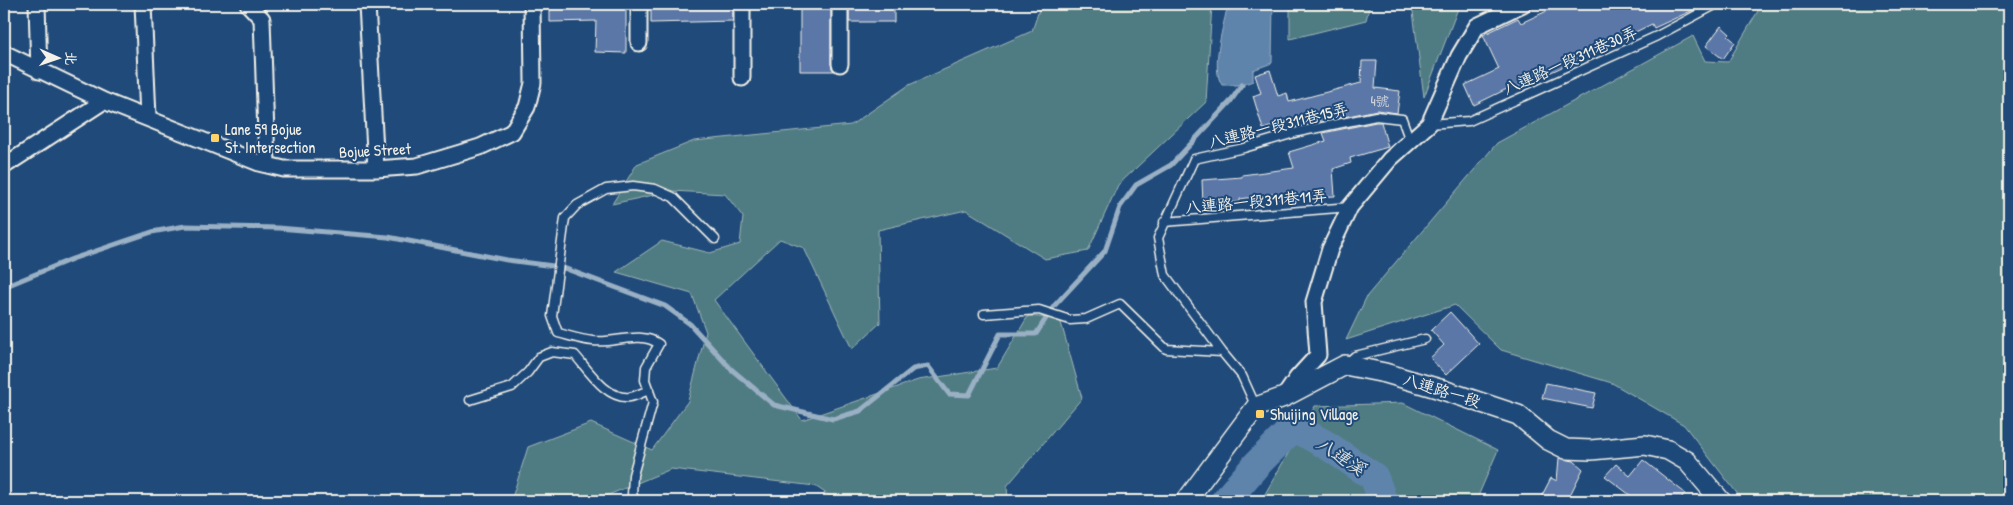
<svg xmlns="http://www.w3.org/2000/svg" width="2013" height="505" font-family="'Patrick Hand','LXGW WenKai TC',sans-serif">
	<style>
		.green { fill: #507b83; stroke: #a2b6b6 }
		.water { fill: #5e84ac; stroke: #9ab0c4 }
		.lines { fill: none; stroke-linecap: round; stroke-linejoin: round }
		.stream { stroke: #9ab0c4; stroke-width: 5 }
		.river { stroke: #5e84ac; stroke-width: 29 }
		.building { fill: #5a77a8; stroke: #f4f1e8 }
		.service-casing { stroke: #f4f1e8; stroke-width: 11 }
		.minor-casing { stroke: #f4f1e8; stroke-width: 19 }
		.tertiary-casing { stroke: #f4f1e8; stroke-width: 22 }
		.service { stroke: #1f4a7a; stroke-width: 8 }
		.minor { stroke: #1f4a7a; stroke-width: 15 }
		.tertiary { stroke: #1f4a7a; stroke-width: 19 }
		.poi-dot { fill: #ffd166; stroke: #1f4a7a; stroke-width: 2 }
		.labels { text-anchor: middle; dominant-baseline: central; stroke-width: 4; stroke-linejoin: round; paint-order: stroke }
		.number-label { font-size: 14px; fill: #ced2d8 }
		.street-label { font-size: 16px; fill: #f4f1e8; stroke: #1f4a7a }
		.poi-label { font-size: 16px; fill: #f4f1e8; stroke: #1f4a7a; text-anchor: start }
		.water-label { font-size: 18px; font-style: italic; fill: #dee1df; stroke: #1f4a7a }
	</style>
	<rect width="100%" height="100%" fill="#1f4a7a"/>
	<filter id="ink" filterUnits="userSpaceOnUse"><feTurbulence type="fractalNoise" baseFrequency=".02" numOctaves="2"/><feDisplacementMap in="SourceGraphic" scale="10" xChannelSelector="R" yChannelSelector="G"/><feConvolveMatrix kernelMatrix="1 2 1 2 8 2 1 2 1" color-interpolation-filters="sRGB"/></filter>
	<g filter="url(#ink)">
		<path class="green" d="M1041 4H1212L1206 102 1118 185 1088 251 1045 259 966 210 878 230 880 323 852 349 804 248 780 239 714 300 802 420 918 380 997 368 1028 316 1060 319 1082 398 1007 486 1008 501H837L815 486 671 469 594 501H511L528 447 591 423 652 450 688 401 706 332 692 294 616 272 662 241 710 253 740 244 743 217 725 194 672 191 612 204 637 164 694 141 851 125 909 85 1032 31Z
			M1290 4H1370L1366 20 1290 39Z
			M1412 4H1463L1457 11 1424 97Z
			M1762 4H2009V501H1743L1684 425 1612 383 1501 350 1455 305 1346 340 1367 296 1497 143 1693 36 1705 61 1728 62Z
			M1403 403 1498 450 1476 501H1261L1315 406Z"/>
		<path class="water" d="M1228 4H1273L1272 63 1253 70V81L1242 85H1222C1210 68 1224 24 1228 4Z"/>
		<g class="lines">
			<path class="stream" d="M4 287 72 259 152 232 185 226 278 228 388 237 507 260 561 267 665 306 690 324 731 369 774 405 833 419 860 411 913 369 928 366 949 394 969 395 1000 334H1036L1054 306 1105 251 1120 207 1136 185 1171 165 1230 102 1242 85"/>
			<path class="river" d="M1225 501 1257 464 1294 427 1328 446 1374 477 1383 501"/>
		</g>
		<path class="building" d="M550 4H626V53L595 52 596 21 550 22Z
			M651 4H733V21L651 23Z
			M800 4H831V64L834 71H800Z
			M849 4H894V22H849Z
			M1562 4H1706L1654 28 1652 24 1584 57 1516 88 1515 85 1474 105 1465 85 1499 69 1483 35 1518 18 1521 23Z
			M1721 26 1730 34 1728 36 1735 42 1723 59 1706 46Z
			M1362 61H1377L1375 88 1400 91 1397 113 1377 110 1320 122 1319 117 1298 122V119L1263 129 1253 96 1261 93 1255 75 1270 70 1278 96 1287 93 1289 102 1361 83Z
			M1376 122H1381L1388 147 1350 158 1351 163 1333 169 1335 196 1274 199 1273 194 1240 199V202L1203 205 1202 180 1242 177V175L1294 168 1289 152 1326 141 1323 133Z
			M1450 312 1479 344 1446 375 1430 358 1444 345 1431 330Z
			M1546 383 1596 393 1592 408 1542 398Z
			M1559 458 1574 461 1583 469 1567 501H1539L1551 478 1557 481Z
			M1643 460 1685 493 1679 501H1638L1605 476 1616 464 1630 476Z"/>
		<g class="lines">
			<defs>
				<path id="service" d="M1429 124 1469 121 1657 36 1717 4
					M1164 222 1350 207
					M984 314 1039 310 1070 320 1086 319 1120 304 1166 349 1222 352 1242 376 1256 407
					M1222 352 1165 275 1158 238 1194 159 1244 148 1298 132 1376 116 1402 119 1410 141
					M1347 363 1355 356 1425 339
					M470 400 512 387 528 372 539 357 552 352 575 355C589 371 607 400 630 397 636 396 643 392 649 390
					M637 501 632 495 633 475 653 402 645 380 646 367 659 344C639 330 616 344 593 341 581 340 570 336 558 333L552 316 565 218 577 205 606 189 633 186 655 189 673 197 715 239"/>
				<path id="minor" d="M37 4 39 71
					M143 4 148 117
					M248 4 262 19 267 164
					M367 4 376 169
					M742 4V78
					M840 4V64
					M639 43V4
					M4 53 104 101 259 163 284 169H376L417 166 480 147 512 132 527 107 533 83 532 4
					M4 166 104 101
					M1284 397 1297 378 1318 355 1314 302 1330 249 1350 207 1390 159 1429 124 1459 56 1477 26 1523 4"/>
				<path id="tertiary" d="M1186 501 1256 407 1284 397 1345 365 1385 373 1440 389 1518 415 1548 440 1566 449 1591 450 1645 445 1668 450 1687 461 1721 501"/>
			</defs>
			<use href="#service" class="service-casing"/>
			<use href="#minor" class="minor-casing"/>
			<use href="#tertiary" class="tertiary-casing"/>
			<use href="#service" class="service"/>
			<use href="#minor" class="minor"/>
			<use href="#tertiary" class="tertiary"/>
		</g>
	</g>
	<g class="poi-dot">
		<rect x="210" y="133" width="10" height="10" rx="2.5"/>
		<rect x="1255" y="409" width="10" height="10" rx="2.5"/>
	</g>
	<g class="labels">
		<g class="number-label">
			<text x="1380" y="100">4號</text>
		</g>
		<g class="street-label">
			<text transform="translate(1570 60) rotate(-24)">八連路一段311巷30弄</text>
			<text transform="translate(1278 125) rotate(-14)">八連路一段311巷15弄</text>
			<text transform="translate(375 150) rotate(-3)">Bojue Street</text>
			<text transform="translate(1256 201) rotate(-5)">八連路一段311巷11弄</text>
			<text transform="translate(1442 390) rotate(17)">八連路一段</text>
		</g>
		<g class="poi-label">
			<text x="225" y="129">Lane 59 Bojue<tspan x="225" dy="18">St. Intersection</tspan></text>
			<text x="1270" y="414">Shuijing Village</text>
		</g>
		<g class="water-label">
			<text transform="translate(1341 456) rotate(33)">八連溪</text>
		</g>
	</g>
	<rect width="2013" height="505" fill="none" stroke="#1f4a7a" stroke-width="20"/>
	<rect x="10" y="10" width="1993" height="485" fill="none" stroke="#f4f1e8" stroke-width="2" filter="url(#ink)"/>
	<g transform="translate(58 58) rotate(92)" stroke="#1f4a7a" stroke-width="4" paint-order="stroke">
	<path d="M0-4L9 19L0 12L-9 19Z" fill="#f4f1e8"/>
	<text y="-8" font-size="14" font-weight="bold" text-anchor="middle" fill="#f4f1e8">北</text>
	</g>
</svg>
